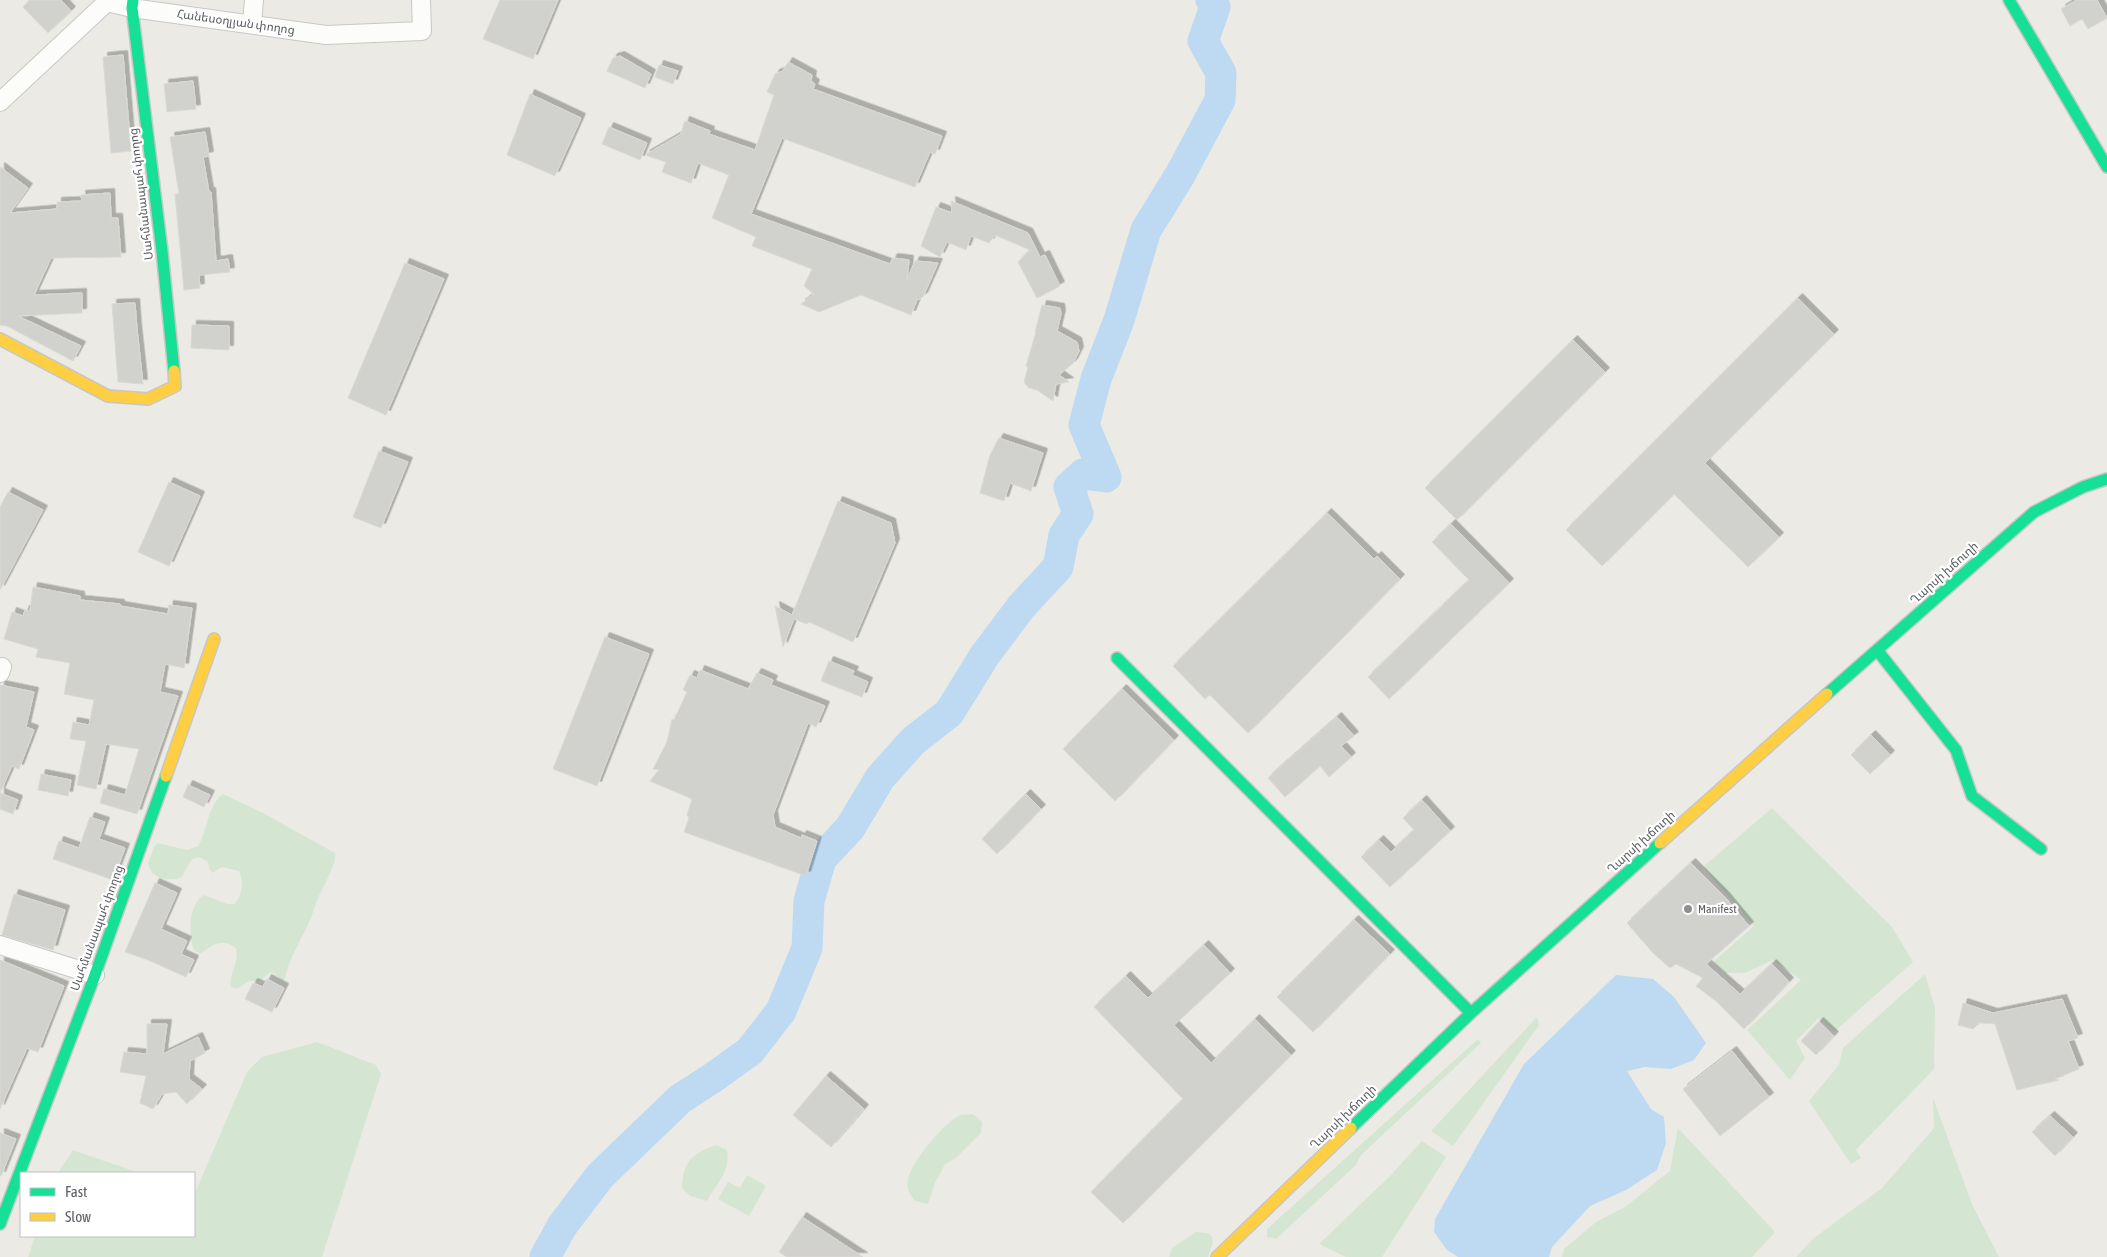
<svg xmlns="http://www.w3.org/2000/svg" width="2107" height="1257" font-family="'Asap Condensed','Noto Sans Armenian',sans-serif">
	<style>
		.green { fill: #d4e6d2 }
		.water { fill: #bddaf2 }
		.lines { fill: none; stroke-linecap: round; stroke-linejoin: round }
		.river { stroke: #bddaf2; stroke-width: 31 }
		.building { fill: #d1d1ce; stroke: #dad9d4; filter: url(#shadow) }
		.street-casing { stroke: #c8c8c7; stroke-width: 20 }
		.fast-casing { stroke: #c7c7c5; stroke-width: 14 }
		.slow-casing { stroke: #c7c7c5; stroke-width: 14 }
		.street { stroke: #fcfcfb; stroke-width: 18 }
		.fast { stroke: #16e098; stroke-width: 11 }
		.slow { stroke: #ffcf43; stroke-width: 11 }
		.poi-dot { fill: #8d8f90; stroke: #fff; stroke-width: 2 }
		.labels { text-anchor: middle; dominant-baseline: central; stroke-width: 4.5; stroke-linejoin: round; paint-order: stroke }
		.street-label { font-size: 12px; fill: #5b5e63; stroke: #fff }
		.poi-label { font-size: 12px; fill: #5b5e63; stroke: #fff; text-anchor: start }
	</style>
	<defs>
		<filter id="shadow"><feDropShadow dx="4.5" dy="-4.5" stdDeviation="0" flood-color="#0004"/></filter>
	</defs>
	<rect width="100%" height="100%" fill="#ebeae5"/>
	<path class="green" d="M223 794 263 813 335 853C337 863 324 885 319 896 316 902 314 910 311 918 302 939 289 957 284 982L274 973H269L260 981H249L237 989 231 987C228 974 240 962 236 948 222 937 212 945 200 954L194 950C188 934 188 904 204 895L227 904H234C243 895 244 882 239 871L222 867 212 873 209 868 208 862C190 849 189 868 182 876 177 882 160 879 155 875 151 873 150 868 148 864L154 847 158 843 187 850 198 846C208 831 207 805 223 794Z
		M1772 808 1892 927 1913 962 1835 1031 1819 1018 1796 1041 1805 1058 1790 1080 1747 1030 1801 980 1773 960 1745 973H1725L1713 962 1754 926 1703 867Z
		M1925 974 1935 1008 1934 1069 1856 1150 1861 1158 1851 1164 1809 1101 1839 1065 1843 1048Z
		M1537 1017 1539 1025 1453 1146 1431 1131Z
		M1478 1039 1481 1043 1361 1155 1356 1165 1276 1239 1267 1237V1229Z
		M317 1042 376 1065 381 1074 322 1257H28L35 1236H194V1192L195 1193 247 1072 262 1057Z
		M1933 1098 1972 1204 1999 1257H1796L1814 1238 1882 1188 1934 1128Z
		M973 1114 982 1122 981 1133 956 1158 945 1164 935 1183 928 1204 915 1201C910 1194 906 1189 908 1180 910 1163 945 1121 961 1115 965 1114 970 1115 973 1114Z
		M1678 1128 1775 1232 1752 1257H1562L1564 1249 1596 1222 1625 1207 1670 1171Z
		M1422 1141 1446 1157 1382 1257H1346L1319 1244 1390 1176Z
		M716 1145 727 1150C731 1171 717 1183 707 1201L690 1196 682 1188C683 1161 692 1154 716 1145Z
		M73 1150 139 1173H58Z
		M747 1175 766 1186 749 1216 718 1199 728 1182 740 1188Z
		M1196 1232 1208 1233 1212 1236 1213 1243 1208 1257H1169L1172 1248Z"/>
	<path class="water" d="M1616 975 1653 979 1674 997 1706 1043 1694 1060 1671 1069 1645 1067 1627 1071 1651 1109 1664 1117 1666 1143 1657 1170 1626 1190 1590 1206 1552 1247 1549 1257H1458L1447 1250 1434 1232 1435 1219 1524 1064Z"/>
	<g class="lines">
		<path class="river" d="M545 1257 562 1226 600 1176 680 1099 714 1077 750 1051 781 1011 807 948 809 901 821 859 850 828 880 778 913 741 949 713 985 655 1021 607 1058 567 1064 535 1078 514 1069 487 1083 474 1106 477 1084 425 1096 379 1119 320 1146 230 1180 175 1220 100 1221 73 1203 41 1215 7 1211 0"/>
	</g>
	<path class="building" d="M30 0H61L71 11 48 33 23 7Z
		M500 0H558L533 59 483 39Z
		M2077 0H2097L2107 18 2088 29 2082 19 2070 26 2061 9Z
		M123 55 131 151 111 153 103 57Z
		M620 56 651 74 645 88 607 71 613 58Z
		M788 62 812 75 811 81 815 84 813 89 942 136 935 154 930 152 915 187 782 138 751 214 890 264 893 258 909 260 907 280 915 261 938 263 923 297 917 300 911 315 861 295 819 312 801 304 814 294 804 286 812 269 752 246 756 237 712 218 729 175 698 163 691 183 662 172 666 162 645 155 681 134 685 121 710 131 709 134 755 150 774 95 767 92 775 74 783 71Z
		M659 65 678 71 673 84 655 77Z
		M193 81 196 109 167 112 164 84Z
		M530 94 581 118 555 176 507 155Z
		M609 127 647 143 640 160 602 144Z
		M205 132 209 156 203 157 209 192H211L216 261 228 259 230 272 199 275 200 288 184 290 175 194H179L170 137Z
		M0 167 28 188 10 213 57 209V202L82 201 81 195 110 193 111 218H118L121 257 51 258 34 295 82 293V313L18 316 81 346 73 361 7 326 0 325Z
		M951 201 1028 233 1040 257 1045 255 1060 286 1037 298 1018 262 1030 250 995 235 989 243 971 236 966 250 947 242 940 257 921 246 936 207 952 213Z
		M405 263 444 279 386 415 348 398Z
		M1798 298 1834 334 1705 463 1779 537 1748 567 1674 494 1602 566 1566 530Z
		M135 303 137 329 143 384 118 382 112 304Z
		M1042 305 1060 308 1061 314 1057 331 1077 342 1079 351 1073 363 1059 375 1069 382 1056 384 1053 401 1037 390 1029 388 1024 382 1028 367 1026 366 1036 332H1035Z
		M192 325 229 326V350L191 348Z
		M1573 340 1605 372 1457 520 1425 488Z
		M999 438 1043 453 1031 491 1010 483 1004 501 980 493 990 455Z
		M379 451 408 462 381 528 353 517Z
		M169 482 200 496 169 566 138 552Z
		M8 492 43 510 0 590V507Z
		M838 501 891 523 895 543 853 642 809 622 807 624 794 619 783 647 775 606 792 615Z
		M1327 513 1374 559 1377 556 1400 579 1248 733 1210 695 1205 699 1173 666Z
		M1451 524 1509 583 1389 699 1368 677 1469 580 1432 542Z
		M33 587 80 596V600L120 604V606L168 614 169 605 192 608 184 668 165 664 160 692 178 696 137 814 100 803 104 789 125 795 139 749 106 744 96 789 77 785 86 741 70 739 73 722 89 725 94 700 64 694 70 663 36 657 38 649 4 639 12 612 23 616 25 610 30 611Z
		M605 637 649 654 597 786 553 769Z
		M829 661 854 671 852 675 868 682 862 697 821 681Z
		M700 670 748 689 757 673 773 680 771 685 825 706 816 727 808 723 773 815 775 827 801 838 802 835 817 841 806 876 684 832 689 818 687 815 692 799 650 781 659 770 653 769 667 742 672 719 674 720 687 692 683 690 690 675 697 678Z
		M0 685 34 692 26 727 34 730 19 769 12 766 0 793 18 800 13 814 0 809Z
		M1122 689 1174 740 1115 801 1063 749Z
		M1337 717 1354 736 1341 746 1351 757 1329 777 1320 766 1285 797 1268 778Z
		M1871 735 1890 755 1870 774 1851 755Z
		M41 774 71 780 68 796 38 790Z
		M188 785 210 795 204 807 183 797Z
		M1026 794 1041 809 997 854 982 839Z
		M1422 800 1450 831 1390 887 1361 857 1379 840 1391 852 1414 830 1403 818Z
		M90 817 105 822 99 839 125 848 113 880 53 859 59 841 79 848Z
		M1691 863 1724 896 1749 926 1706 964 1740 994 1772 964 1789 982 1744 1029 1717 1002 1696 986 1703 978 1676 964 1670 968 1653 953 1627 923Z
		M155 883 177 893 161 929 187 941 181 954 194 960 186 977 148 960 125 952Z
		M14 894 65 910 53 950 2 935Z
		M1354 920 1390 954 1313 1032 1277 997Z
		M1204 945 1230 973 1174 1025 1211 1063 1255 1019 1291 1055 1123 1223 1091 1192 1183 1099 1094 1007 1126 976 1148 998Z
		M0 960 64 986 38 1052 27 1048 0 1109Z
		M267 979 284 988 272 1012 245 999 253 983 263 987Z
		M2062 999 2078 1038 2068 1041 2079 1069 2055 1079 2059 1080 2017 1090 1995 1024 1979 1023 1973 1029 1958 1025 1963 1003 1993 1013Z
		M1819 1022 1834 1036 1816 1055 1801 1041Z
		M147 1024H167L163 1054 198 1037 205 1053 190 1061 189 1079 202 1089 187 1104 176 1092 162 1094 153 1109 140 1103 146 1076 120 1072 124 1052 147 1054Z
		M1732 1051 1769 1097 1720 1136 1683 1089Z
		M826 1076 864 1109 831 1147 793 1115Z
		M2050 1116 2073 1137 2055 1156 2032 1132Z
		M0 1133 16 1139 1 1176H0Z
		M802 1217 863 1257H787L779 1252Z"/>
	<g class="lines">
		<defs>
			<path id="street" d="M252 23 254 0
				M0 102 107 2 132 8 326 35 422 31 421 0
				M0 673 2 667
				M0 945 95 975"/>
			<path id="fast" d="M133 0 132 8 162 251 174 371
				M2009 0 2107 167
				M1877 650 1956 750 1972 796 2041 849
				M1117 658 1471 1013
				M1827 694 2034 512 2083 487 2107 479
				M1351 1128 1471 1013 1660 843
				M0 1224 95 975 166 776"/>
			<path id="slow" d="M0 339 108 396 148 399 175 386 174 371
				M166 776 214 639
				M1660 843 1827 694
				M1217 1257 1351 1128"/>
		</defs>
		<use href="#street" class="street-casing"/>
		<use href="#fast" class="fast-casing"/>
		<use href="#slow" class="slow-casing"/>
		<use href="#street" class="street"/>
		<use href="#fast" class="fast"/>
		<use href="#slow" class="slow"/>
	</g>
	<circle class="poi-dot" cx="1688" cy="909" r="5"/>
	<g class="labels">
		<g class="street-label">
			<text transform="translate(236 22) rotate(8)">Հանեսօղլյան փողոց</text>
			<text transform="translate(141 194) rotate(-97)">Սահմանապահ փողոց</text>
			<text transform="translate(1944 573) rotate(-42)">Ղարսի խճուղի</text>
			<text transform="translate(1641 842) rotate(-42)">Ղարսի խճուղի</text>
			<text transform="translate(97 928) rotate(-70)">Սահմանապահ փողոց</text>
			<text transform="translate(1343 1117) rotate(-44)">Ղարսի խճուղի</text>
		</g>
		<g class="poi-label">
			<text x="1698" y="909">Manifest</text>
		</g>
	</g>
	<rect x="20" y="1172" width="175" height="65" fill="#ffffff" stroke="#bdbfc1"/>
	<rect x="30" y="1188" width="25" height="8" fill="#16e098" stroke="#bdbfc1"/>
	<text x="65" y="1197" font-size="15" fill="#5b5e63">Fast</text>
	<rect x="30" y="1213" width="25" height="8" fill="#ffcf43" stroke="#bdbfc1"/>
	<text x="65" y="1222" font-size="15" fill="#5b5e63">Slow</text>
</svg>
